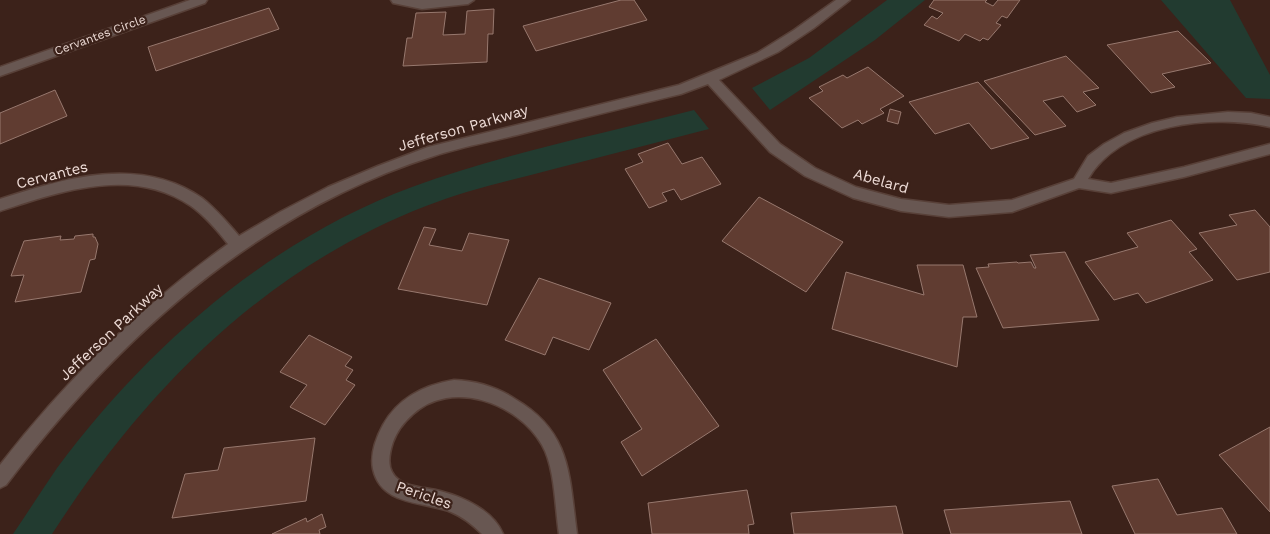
<svg xmlns="http://www.w3.org/2000/svg" width="1270" height="534" font-family="'Work Sans',sans-serif">
	<style>
		.green { fill: #223b30 }
		.building { fill: #603c31; stroke: #97786e }
		.lines { fill: none; stroke-linecap: round; stroke-linejoin: round }
		.minor-casing { stroke: #584038; stroke-width: 3 }
		.minor { fill: #685752; fill-rule: evenodd }
		.labels { text-anchor: middle; dominant-baseline: central; stroke-width: 4.5; stroke-linejoin: round; paint-order: stroke }
		.far-street-label { font-size: 12px; fill: #eedcd7; stroke: #3c221a }
		.street-label { font-size: 15px; fill: #eedcd7; stroke: #3c221a }
	</style>
	<rect width="100%" height="100%" fill="#3c221a"/>
	<path class="green" d="M887 0H925L875 40 770 110 752 88 809 58Z
		M1161 0H1230L1270 75V99L1246 98Z
		M694 110 709 129C656 143 603 156 550 170 508 181 466 190 426 206 264 269 145 390 52 534H13C28 512 42 490 57 468 147 347 269 240 412 187 502 154 602 134 694 110Z"/>
	<path class="building" d="M621 0H634L647 20 536 51 523 26Z
		M934 0H987L985 2 993 6 998 0H1020L1007 18 1002 16 996 23 1001 25 988 40 983 38 980 41 965 34 959 41 924 25 932 16 937 19 943 13 929 7Z
		M269 8 279 29 156 71 148 47Z
		M494 9 493 34H488L487 62 403 66 407 38H412L416 13 446 12 443 35 465 34 467 11Z
		M1178 31 1211 63 1162 74 1175 87 1151 93 1107 45Z
		M1066 56 1099 88 1083 92 1096 105 1077 112 1063 96 1043 101 1066 126 1035 135 984 81Z
		M868 67 904 96 880 109 884 113 862 124 858 120 842 128 809 98 823 91 819 87 843 75 847 78Z
		M978 82 1029 138 991 149 969 123 935 134 909 102Z
		M55 90 67 116 0 144V113Z
		M890 109 901 112 898 124 887 121Z
		M668 143 682 164 702 157 721 184 681 200 674 189 662 193 667 201 649 208 625 169 643 162 638 154Z
		M759 197 843 242 806 292 722 241Z
		M1255 210 1270 227V272L1237 280 1199 233 1237 225 1229 215Z
		M1171 220 1197 249 1189 252 1213 280 1146 303 1138 293 1114 300 1085 262 1138 247 1127 233Z
		M424 227 436 229 429 245 462 251 469 233 509 240 487 305 398 289Z
		M93 234V237H95L98 244 95 259 90 260 81 292 15 302 24 275 11 276 24 241 61 236 60 240 74 239 75 236Z
		M1065 252 1099 320 1003 328 976 268 989 267 988 264 1017 262 1018 263 1031 262 1034 268H1036L1030 255Z
		M917 265H963L977 317H963L957 367 832 329 846 272 924 295Z
		M539 278 611 303 589 350 553 337 545 355 505 340Z
		M309 335 352 357 345 366 353 370 346 380 355 385 325 425 290 407 307 385 280 372Z
		M656 339 719 426 642 476 621 442 642 429 603 370Z
		M1270 427V512L1219 455Z
		M315 438 306 501 172 518 185 474 218 470 224 448Z
		M1158 479 1177 515 1222 508 1237 534H1135L1112 486Z
		M747 490 754 524 748 525 749 534H652L648 503Z
		M1070 501 1082 534H951L944 510Z
		M896 506 903 534H794L791 513Z
		M322 514 326 527 319 530 320 534H272L306 518 307 522Z"/>
	<g class="lines">
		<defs>
			<path id="minor" d="M190 0H207L205 3 0 76V67Z
				M391 0H474L468 4 422 9 393 3Z
				M836 0H850L814 28 778 52 719 80 780 144 815 168 856 187 901 199 949 205 1012 200 1074 179 1088 156 1104 144 1124 133 1152 123 1177 117 1228 112 1251 113 1270 117V127C1213 114 1121 123 1088 179L1111 183 1184 167 1270 144V154L1184 177 1111 193 1079 188 1012 212 949 217 901 211 853 198 805 176 770 152 708 84 681 94C626 107 571 121 517 135 489 142 461 147 434 156 256 212 117 339 6 485L0 488V465C66 380 141 306 228 244 217 230 205 216 191 206 133 166 61 191 0 211V199C65 178 140 155 202 198 216 209 228 223 239 236L280 212 328 187 378 166 428 147 679 85 757 53 794 30Z
				M454 380C476 381 497 387 515 399 572 432 569 476 577 534H559C555 508 555 467 542 445 518 403 451 378 412 415 404 422 397 431 393 442 390 451 387 463 392 472 400 488 425 487 440 491 463 497 493 510 503 534H482C473 525 463 517 451 512 423 501 381 506 373 469 370 454 376 438 383 425 398 398 424 385 454 380Z"/>
		</defs>
		<use href="#minor" class="minor-casing"/>
		<use href="#minor" class="minor"/>
	</g>
	<g class="labels">
		<g class="far-street-label">
			<text transform="translate(100 35) rotate(-20)">Cervantes Circle</text>
		</g>
		<g class="street-label">
			<text transform="translate(463 128) rotate(-16)">Jefferson Parkway</text>
			<text transform="translate(52 175) rotate(-14)">Cervantes</text>
			<text transform="translate(881 181) rotate(16)">Abelard</text>
			<text transform="translate(111 332) rotate(-43)">Jefferson Parkway</text>
			<text transform="translate(424 495) rotate(19)">Pericles</text>
		</g>
	</g>
</svg>
